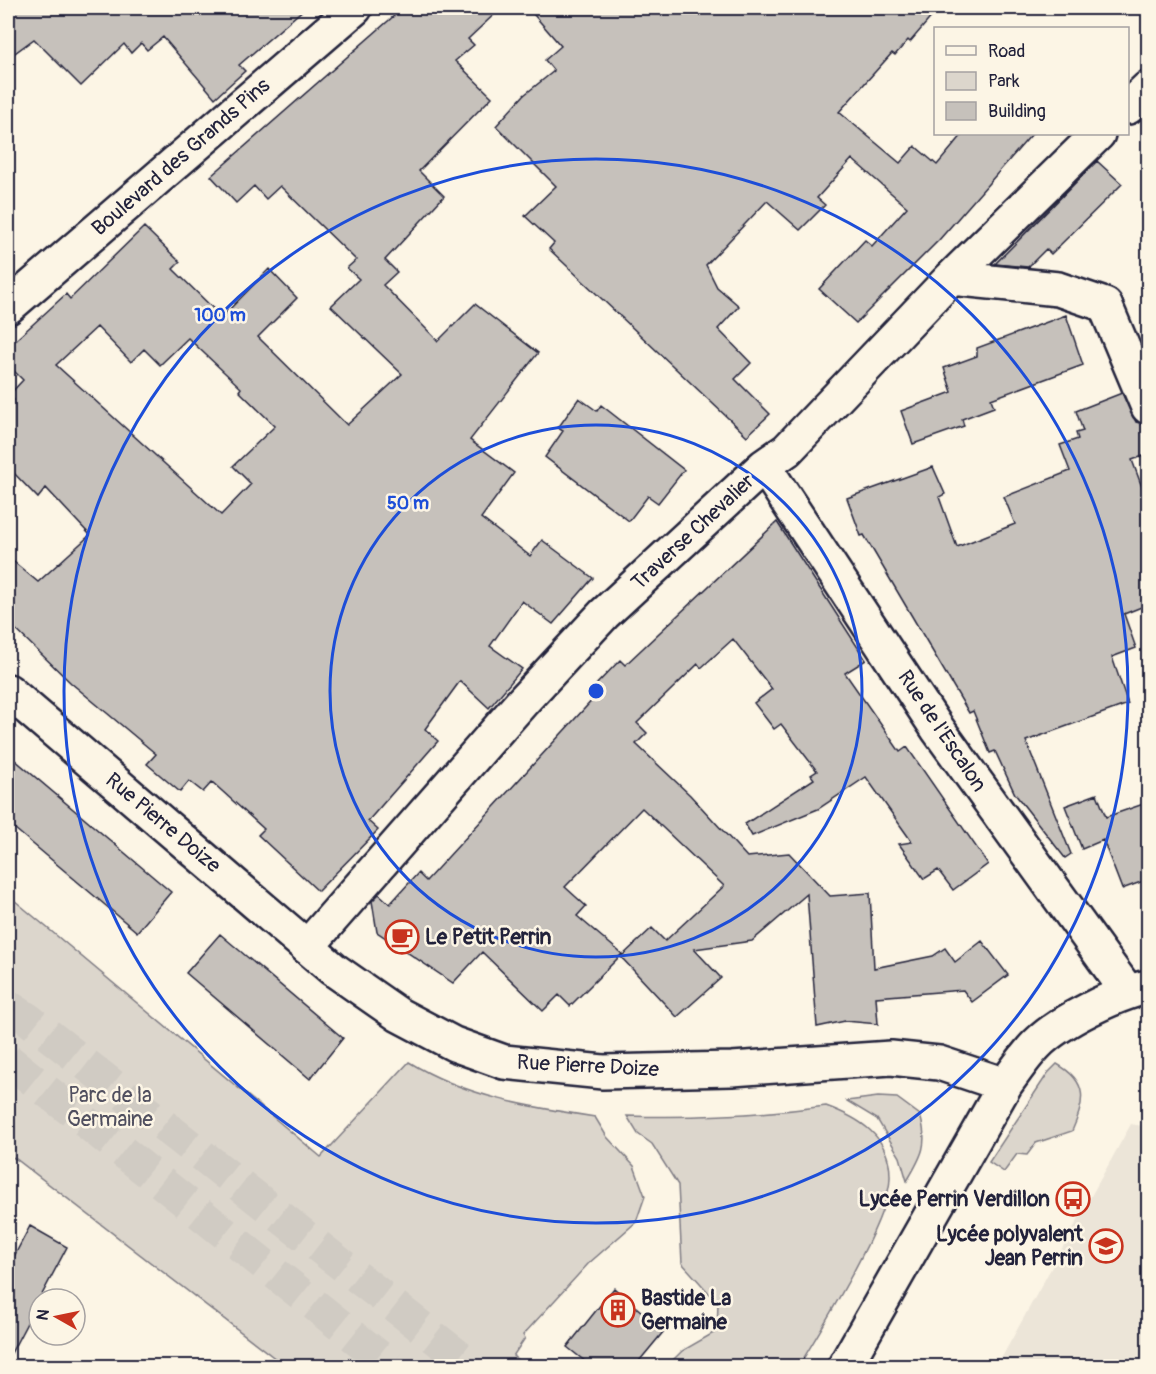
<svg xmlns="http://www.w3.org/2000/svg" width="1156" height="1374" font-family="Pangolin,sans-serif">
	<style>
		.built { fill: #ece5d8 }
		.green { fill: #dcd6cc; stroke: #7f7c84; stroke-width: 1.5 }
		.building { fill: #c6c1bb; stroke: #22223b; stroke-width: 1.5; fill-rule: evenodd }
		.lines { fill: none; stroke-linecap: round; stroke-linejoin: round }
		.highway-tunnel { stroke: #d0cbc3; stroke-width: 33; stroke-dasharray: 33 16; stroke-linecap: butt }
		.street-casing { stroke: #22223b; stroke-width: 38 }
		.secondary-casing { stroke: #22223b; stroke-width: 38 }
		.street { stroke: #fcf5e5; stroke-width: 33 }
		.secondary { stroke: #fcf5e5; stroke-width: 33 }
		.ring { fill: none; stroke: #1d4ed8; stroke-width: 3 }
		.labels { text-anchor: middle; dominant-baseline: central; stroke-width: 5; stroke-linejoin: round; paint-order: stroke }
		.street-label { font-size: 21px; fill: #22223b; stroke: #fcf5e5 }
		.poi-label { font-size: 21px; font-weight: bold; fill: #22223b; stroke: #fcf5e5; text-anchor: start }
		.park-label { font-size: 21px; fill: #504f5f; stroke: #fcf5e5 }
		.centre { fill: #1d4ed8; stroke: #fcf5e5; stroke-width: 3 }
		.ring-label { font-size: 18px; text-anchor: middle; font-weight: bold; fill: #1d4ed8; stroke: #fcf5e5; stroke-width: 5; stroke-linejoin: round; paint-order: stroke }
	</style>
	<rect width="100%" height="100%" fill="#fcf5e5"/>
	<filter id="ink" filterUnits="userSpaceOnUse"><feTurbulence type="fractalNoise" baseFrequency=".0167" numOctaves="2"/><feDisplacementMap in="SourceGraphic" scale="12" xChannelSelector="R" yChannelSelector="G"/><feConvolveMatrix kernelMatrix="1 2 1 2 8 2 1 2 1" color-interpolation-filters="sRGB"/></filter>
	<g filter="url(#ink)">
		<path class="built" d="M1148 1091V1366H997L1131 1124 1142 1126Z"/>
		<path class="green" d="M8 895 321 1157 409 1062C466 1097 530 1107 595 1117L607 1137 634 1166 645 1196 636 1222 588 1264 523 1335 525 1338 513 1356 525 1366H285L16 1159 8 1155Z
			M1057 1064C1089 1082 1085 1102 1072 1131L1036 1143 1027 1155 1017 1154 1004 1172 989 1162 1048 1073Z
			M878 1097 897 1098 920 1115C929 1144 922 1156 907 1181L900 1157 877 1119 847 1101Z
			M826 1106C859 1118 890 1136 890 1176 891 1217 822 1327 799 1366H667L682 1351 717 1331 718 1303 682 1263 678 1185 652 1144 638 1134 627 1116C694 1118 760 1115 826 1106Z"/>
		<path class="building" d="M8 8H305L239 65 245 71 215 98 163 37 147 50 141 43 131 53 124 44 81 86 34 39 8 58Z
			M403 8H501L468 39 474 45 455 61 492 97 419 171 444 196 385 260 397 272 383 285 438 341 475 304 538 353 470 440 514 473 481 518 530 556 542 540 593 578 553 624 522 601 490 646 522 669 489 708 460 681 425 729 438 741 368 821 378 830 318 891 258 835 264 829 212 782 203 792 189 781 180 792 147 764 156 754 71 683 8 622V557L38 582 90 535 46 488 38 498 8 467V407L14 400 9 395 23 380 8 365V347L66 294 70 299 144 227 180 262 173 269 222 317 269 269 297 298 258 337 347 425 402 374 331 306 359 279 347 268 356 260 280 186 266 199 254 186 236 203 211 176ZM97 327 131 362 144 349 160 365 188 338 241 388 239 391 275 426 233 466 251 484 221 515 56 365Z
			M528 8H939L910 42 908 40 895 55 892 53 839 112 900 163 915 146 937 165 963 134H1032L939 240 856 323 819 289 865 240 872 246 907 207 852 159 817 198 825 205 800 230 767 201 706 265 717 287 739 306 718 329 751 363 735 379 770 414 747 436 549 249 554 243 525 216 556 186 496 126 524 95 554 71 545 60 561 46Z
			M1097 161 1122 184 1051 254 1046 249 1028 267 995 264Z
			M1066 315 1083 365 991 399 994 407 962 419 964 426 913 444 901 411 952 392 944 368 977 356V348Z
			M1122 393 1136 422 1149 425V454L1132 460 1149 506V604L1124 614 1136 648 1112 657 1128 704 1026 741 1071 854 1065 858 1015 794 995 751 990 753 973 711 969 713 864 535 861 536 847 498 933 467 945 494 939 497 957 547 1015 524 1004 497 1070 471 1060 445 1078 439 1076 433 1083 431 1076 411Z
			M579 398 597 411 601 405 684 470 658 503 648 496 629 521 545 457 563 431 558 428Z
			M777 522 866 660 845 673 900 752 907 747 988 864 953 890 938 870 924 879 899 844 912 842 866 777 818 809 752 836 745 824 814 779 811 775 817 771 781 724 774 729 754 703 772 689 733 639 701 668 698 664 637 723 647 733 636 744 690 795 747 857 789 853 830 896 870 893 874 968 933 956 945 948 955 962 982 941 1008 975 972 1002 963 990 876 997 878 1024 845 1021 817 1027 807 894 752 941 694 949 721 978 677 1017 621 957 652 928 665 941 724 886 642 808 565 887 586 906 577 916 622 954 570 1006 559 995 543 1011 482 952 453 983 377 932 372 901 379 894 390 904 418 873 426 881 596 696 590 691 620 660 625 665Z
			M8 754 171 892 137 932 8 823Z
			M1097 794 1106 817 1149 802V879L1122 889 1103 840 1082 849 1065 806Z
			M220 934 343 1038 310 1079 186 973Z
			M30 1226 67 1247 8 1359V1268Z
			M614 1288 664 1331 635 1366H591L567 1347Z"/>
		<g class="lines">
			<path class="highway-tunnel" d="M8 1006 28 1019 471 1366
				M8 1060 391 1366"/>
			<defs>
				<path id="street" d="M1128 107 1148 88
					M951 278 1058 289 1105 305 1148 407
					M8 307 355 8
					M764 466 937 728 1127 991
					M307 947 523 701 604 614 764 466 787 450 951 278 1098 134"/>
				<path id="secondary" d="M8 691 333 969 399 1015 454 1044 504 1062 603 1072 732 1069 891 1058 939 1063 1005 1085
					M845 1366 1005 1085C1015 1071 1025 1056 1037 1044 1060 1021 1117 993 1148 987"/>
			</defs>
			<use href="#street" class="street-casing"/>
			<use href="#secondary" class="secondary-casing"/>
			<use href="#street" class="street"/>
			<use href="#secondary" class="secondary"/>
		</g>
	</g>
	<g class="ring">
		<circle cx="596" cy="691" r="266"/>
		<circle cx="596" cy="691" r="532"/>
	</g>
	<defs>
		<symbol id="cafe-ring" viewBox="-11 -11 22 22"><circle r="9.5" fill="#fcf5e5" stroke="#c8321e" stroke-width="1.5"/><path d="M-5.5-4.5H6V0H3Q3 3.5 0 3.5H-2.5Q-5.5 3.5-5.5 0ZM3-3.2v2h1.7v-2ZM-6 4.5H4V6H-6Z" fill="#c8321e"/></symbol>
		<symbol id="bus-ring" viewBox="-11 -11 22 22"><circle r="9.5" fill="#fcf5e5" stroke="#c8321e" stroke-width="1.5"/><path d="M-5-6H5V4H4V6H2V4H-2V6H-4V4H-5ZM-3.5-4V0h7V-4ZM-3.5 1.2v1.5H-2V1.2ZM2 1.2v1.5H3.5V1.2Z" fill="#c8321e"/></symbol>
		<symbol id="school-ring" viewBox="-11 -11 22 22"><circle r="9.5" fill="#fcf5e5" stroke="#c8321e" stroke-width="1.5"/><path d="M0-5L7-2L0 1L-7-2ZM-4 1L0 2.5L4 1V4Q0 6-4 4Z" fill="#c8321e"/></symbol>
		<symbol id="building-ring" viewBox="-11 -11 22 22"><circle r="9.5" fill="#fcf5e5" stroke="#c8321e" stroke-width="1.5"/><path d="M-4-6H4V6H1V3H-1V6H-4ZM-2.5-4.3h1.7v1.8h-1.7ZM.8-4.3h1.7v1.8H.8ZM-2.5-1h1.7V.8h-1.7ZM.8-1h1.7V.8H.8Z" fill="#c8321e"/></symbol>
	</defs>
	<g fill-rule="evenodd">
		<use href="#cafe-ring" x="383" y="918" width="38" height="38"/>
		<use href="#bus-ring" x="1054" y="1180" width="38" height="38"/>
		<use href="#school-ring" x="1087" y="1227" width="38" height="38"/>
		<use href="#building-ring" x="599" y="1291" width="38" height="38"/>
	</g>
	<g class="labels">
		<g class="street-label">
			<text transform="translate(181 157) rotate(-41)">Boulevard des Grands Pins</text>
			<text transform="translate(693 532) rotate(-43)">Traverse Chevalier</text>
			<text transform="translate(942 731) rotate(56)">Rue de l'Escalon</text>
			<text transform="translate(163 823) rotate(40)">Rue Pierre Doize</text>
			<text transform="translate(588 1066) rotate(3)">Rue Pierre Doize</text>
		</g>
		<g class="poi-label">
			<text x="425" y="937">Le Petit Perrin</text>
			<text x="1050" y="1199" text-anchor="end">Lycée Perrin Verdillon</text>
			<text x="1083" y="1234" text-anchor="end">Lycée polyvalent<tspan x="1083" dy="24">Jean Perrin</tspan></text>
			<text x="641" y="1298">Bastide La<tspan x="641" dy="24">Germaine</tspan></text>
		</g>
		<g class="park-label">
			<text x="110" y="1095">Parc de la<tspan x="110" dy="24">Germaine</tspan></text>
		</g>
	</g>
	<circle cx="596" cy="691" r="9" class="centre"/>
	<g class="ring-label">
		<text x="220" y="321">100 m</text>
		<text x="408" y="509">50 m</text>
	</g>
	<rect width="1156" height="1374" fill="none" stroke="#fcf5e5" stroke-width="30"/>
	<rect x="15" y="15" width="1126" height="1344" fill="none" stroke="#22223b" stroke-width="2" filter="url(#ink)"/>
	<rect x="934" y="27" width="195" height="108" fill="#fcf5e5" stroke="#a5a1a1" stroke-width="1.5"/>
	<rect x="946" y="46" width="30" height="9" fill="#fcf5e5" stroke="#a5a1a1" stroke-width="1.5"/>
	<text x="988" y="57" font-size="18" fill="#22223b">Road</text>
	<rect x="946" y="72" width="30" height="18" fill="#dcd6cc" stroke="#a5a1a1" stroke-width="1.5"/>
	<text x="988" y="87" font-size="18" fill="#22223b">Park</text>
	<rect x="946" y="102" width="30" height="18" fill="#c6c1bb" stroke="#a5a1a1" stroke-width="1.5"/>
	<text x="988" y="117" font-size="18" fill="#22223b">Building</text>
	<g transform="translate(57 1317) rotate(279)"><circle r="28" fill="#fcf5e5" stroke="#a5a1a1" stroke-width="1.5"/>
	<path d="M0-4.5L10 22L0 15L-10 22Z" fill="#c8321e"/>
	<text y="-9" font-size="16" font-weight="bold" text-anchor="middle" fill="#22223b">N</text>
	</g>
</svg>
